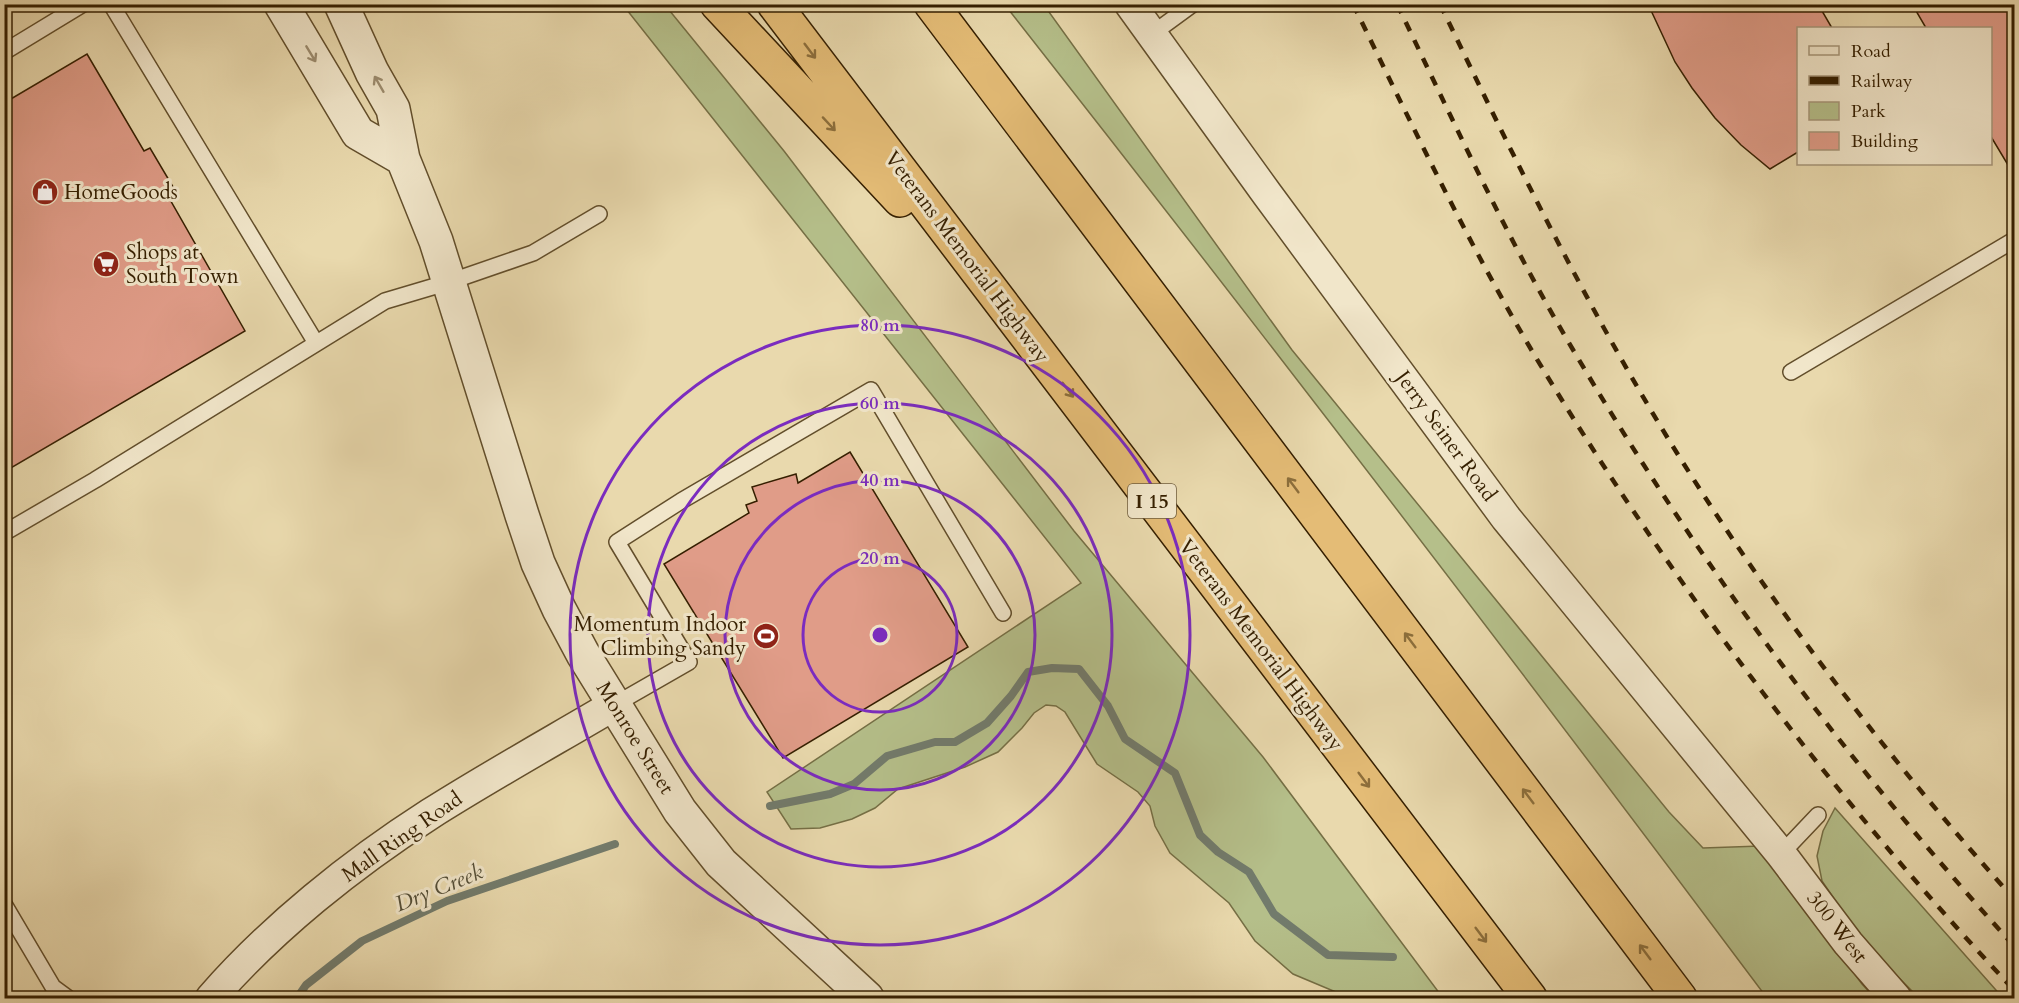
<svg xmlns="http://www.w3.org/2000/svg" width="2019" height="1003" font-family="Cardo,serif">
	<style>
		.green { fill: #b5bf8a; stroke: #756f45; stroke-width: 1.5 }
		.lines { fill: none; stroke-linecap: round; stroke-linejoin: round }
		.stream { stroke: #727b6c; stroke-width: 8 }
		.building { fill: #e09c88; stroke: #351f00; stroke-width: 1.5 }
		.service-casing { stroke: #624e2b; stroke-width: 18 }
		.minor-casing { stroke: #624e2b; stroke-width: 33 }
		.tertiary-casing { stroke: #624e2b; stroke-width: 36 }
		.motorway-casing { stroke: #351f00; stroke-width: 36 }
		.service { stroke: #f1e6ca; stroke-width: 15 }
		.minor { stroke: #f1e6ca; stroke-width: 30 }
		.tertiary { stroke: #f1e6ca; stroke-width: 33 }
		.motorway { stroke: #e4bc76; stroke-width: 33 }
		.rail { stroke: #351f00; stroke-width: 4.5; stroke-dasharray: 10 10; stroke-linecap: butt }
		.oneway { stroke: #8c6e3b }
		.oneway2 { stroke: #9c8c6f }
		.ring { fill: none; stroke: #7b2cbf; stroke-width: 3 }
		.labels { text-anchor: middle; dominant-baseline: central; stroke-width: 6; stroke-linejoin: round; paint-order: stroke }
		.shield { fill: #f1e6ca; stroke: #6d5b3d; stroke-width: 1.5 }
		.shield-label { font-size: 20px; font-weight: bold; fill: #351f00 }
		.poi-label { font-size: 21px; fill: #351f00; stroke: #f1e6ca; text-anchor: start }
		.street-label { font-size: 21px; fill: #351f00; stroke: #f1e6ca }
		.water-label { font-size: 22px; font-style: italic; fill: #534d36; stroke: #f1e6ca }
		.centre { fill: #7b2cbf; stroke: #f1e6ca; stroke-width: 3 }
		.ring-label { font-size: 18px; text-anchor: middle; font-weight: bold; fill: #7b2cbf; stroke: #f1e6ca; stroke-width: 6; stroke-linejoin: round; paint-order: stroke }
	</style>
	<rect width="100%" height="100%" fill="#e9d9ad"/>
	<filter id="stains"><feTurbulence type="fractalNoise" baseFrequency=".00333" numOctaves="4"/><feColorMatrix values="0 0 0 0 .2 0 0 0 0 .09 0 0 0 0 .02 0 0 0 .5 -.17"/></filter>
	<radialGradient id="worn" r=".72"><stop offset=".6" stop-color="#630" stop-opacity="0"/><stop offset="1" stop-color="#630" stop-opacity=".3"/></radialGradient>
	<path class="green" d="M623 5H665L784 151 1074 531 1263 757 1443 998H1350L1293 974 1255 941 1229 903 1170 853 1155 826 1150 806 1138 792 1097 764 1065 712 1056 706 1046 705 1034 713 1022 728 998 752 965 767 898 789 875 808 852 819 820 828 791 829 767 792 1081 583Z
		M1005 5H1044L1292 350 1669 812 1703 848 1761 846 1862 984 1875 998H1767C1517 664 1263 333 1005 5Z
		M1835 808 2003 998H1919L1864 943 1822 881 1817 856 1823 831Z"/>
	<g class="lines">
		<path class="stream" d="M770 806 830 794 854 784 887 756 935 742H955L987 723 1011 696 1028 672 1052 668 1079 669 1108 706 1125 739 1175 773 1200 835 1218 852 1249 872 1274 914 1328 955 1393 957
			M297 998 306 985 362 941 447 901 615 844"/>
	</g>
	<path class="building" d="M1648 4H1818L1832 28H1798V152L1770 169 1741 145 1715 118 1692 88 1675 62Z
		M1912 4H2014V175L1990 135V28H1926Z
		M87 54 144 151 150 148 176 192 168 196 245 331 4 472V103Z
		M850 452 968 647 783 758 664 564 749 513 746 505 757 501 752 487 796 474 798 483Z"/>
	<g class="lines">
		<defs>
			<path id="service" d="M111 4 316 343
				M1152 34 1193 4
				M4 52 83 4
				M1791 372 2014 240
				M4 533 95 480 385 301 449 282 533 253 599 214
				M614 705 689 662 617 542 681 501 871 390 1003 613
				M1781 854 1818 815
				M4 904 53 987 68 998"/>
			<path id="minor" d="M1130 4 1267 194 1506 518 1781 854 1848 943 1896 998
				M211 998C272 928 352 864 430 814 490 776 553 741 614 705"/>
			<path id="tertiary" d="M281 4 358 133 403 159
				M341 4 372 72 393 109 403 159 436 241 522 515 538 563 559 609 583 654 680 811 721 863 867 998"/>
			<path id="motorway" d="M717 4 900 200
				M774 4 1530 998
				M931 4 1680 998"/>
		</defs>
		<use href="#service" class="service-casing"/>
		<use href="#minor" class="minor-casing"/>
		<use href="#tertiary" class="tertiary-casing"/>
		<use href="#motorway" class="motorway-casing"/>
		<use href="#service" class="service"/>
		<use href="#minor" class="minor"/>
		<use href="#tertiary" class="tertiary"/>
		<use href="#motorway" class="motorway"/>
		<path class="rail" d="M1353 4C1411 123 1468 243 1535 356 1672 584 1832 796 2014 990
			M1397 4C1449 112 1499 221 1558 324 1689 551 1838 752 2014 946
			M1440 4C1509 148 1579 291 1661 427 1763 595 1883 753 2014 899"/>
	</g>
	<defs><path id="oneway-shaft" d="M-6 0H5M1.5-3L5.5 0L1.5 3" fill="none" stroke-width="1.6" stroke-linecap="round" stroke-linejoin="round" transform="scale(1.5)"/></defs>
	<g class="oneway">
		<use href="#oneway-shaft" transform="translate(810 51) rotate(53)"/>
		<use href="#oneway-shaft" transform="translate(829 124) rotate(47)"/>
		<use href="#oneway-shaft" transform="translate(1068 390) rotate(53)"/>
		<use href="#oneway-shaft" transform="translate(1293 485) rotate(-127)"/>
		<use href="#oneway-shaft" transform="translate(1410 640) rotate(-127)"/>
		<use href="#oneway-shaft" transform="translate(1364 780) rotate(53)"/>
		<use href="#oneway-shaft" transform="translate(1528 796) rotate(-127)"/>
		<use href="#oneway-shaft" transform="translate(1481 935) rotate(53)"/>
		<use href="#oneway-shaft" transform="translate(1645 952) rotate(-127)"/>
	</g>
	<g class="oneway2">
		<use href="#oneway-shaft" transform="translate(311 54) rotate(59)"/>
		<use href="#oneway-shaft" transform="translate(379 84) rotate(-120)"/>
	</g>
	<g class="ring">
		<circle cx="880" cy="635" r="77"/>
		<circle cx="880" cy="635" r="155"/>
		<circle cx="880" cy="635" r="232"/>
		<circle cx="880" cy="635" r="310"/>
	</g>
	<defs>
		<symbol id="shop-disc" viewBox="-11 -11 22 22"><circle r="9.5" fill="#8f2418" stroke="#f1e6ca"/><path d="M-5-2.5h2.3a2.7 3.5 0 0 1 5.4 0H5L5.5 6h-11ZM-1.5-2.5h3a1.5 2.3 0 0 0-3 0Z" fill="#fff"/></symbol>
		<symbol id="supermarket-disc" viewBox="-11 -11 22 22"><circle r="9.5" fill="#8f2418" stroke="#f1e6ca"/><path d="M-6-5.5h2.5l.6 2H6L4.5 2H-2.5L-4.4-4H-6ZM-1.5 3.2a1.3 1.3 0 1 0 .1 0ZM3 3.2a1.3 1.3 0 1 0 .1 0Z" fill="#fff"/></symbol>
		<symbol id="stadium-disc" viewBox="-11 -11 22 22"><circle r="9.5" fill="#8f2418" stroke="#f1e6ca"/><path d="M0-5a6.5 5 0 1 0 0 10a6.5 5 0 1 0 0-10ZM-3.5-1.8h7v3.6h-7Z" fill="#fff"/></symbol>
	</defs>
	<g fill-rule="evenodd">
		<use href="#shop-disc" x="30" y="177" width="30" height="30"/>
		<use href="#supermarket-disc" x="91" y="249" width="30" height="30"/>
		<use href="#stadium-disc" x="751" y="621" width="30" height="30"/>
	</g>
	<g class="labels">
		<rect class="shield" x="1128" y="484" width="48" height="34" rx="4.5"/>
		<g class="shield-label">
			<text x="1152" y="501">I 15</text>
		</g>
		<g class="poi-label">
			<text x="64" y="192">HomeGoods</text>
			<text x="126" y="252">Shops at<tspan x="126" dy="24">South Town</tspan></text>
			<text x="746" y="624" text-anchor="end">Momentum Indoor<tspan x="746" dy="24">Climbing Sandy</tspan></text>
		</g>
		<g class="street-label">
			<text transform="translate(967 257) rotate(53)">Veterans Memorial Highway</text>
			<text transform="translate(1446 436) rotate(54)">Jerry Seiner Road</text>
			<text transform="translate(1261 645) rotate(53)">Veterans Memorial Highway</text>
			<text transform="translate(635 738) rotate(58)">Monroe Street</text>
			<text transform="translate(402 837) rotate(-35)">Mall Ring Road</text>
			<text transform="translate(1837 927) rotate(52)">300 West</text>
		</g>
		<g class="water-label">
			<text transform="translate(439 888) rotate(-22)">Dry Creek</text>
		</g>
	</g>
	<circle cx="880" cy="635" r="9" class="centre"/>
	<g class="ring-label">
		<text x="880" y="331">80 m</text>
		<text x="880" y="409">60 m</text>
		<text x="880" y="486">40 m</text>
		<text x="880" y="564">20 m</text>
	</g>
	<rect width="2019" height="1003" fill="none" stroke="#e9d9ad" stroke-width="24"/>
	<rect x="6" y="6" width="2007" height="991" fill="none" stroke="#351f00" stroke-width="3"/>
	<rect x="12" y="12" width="1995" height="979" fill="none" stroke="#351f00" stroke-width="1.5"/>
	<rect x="1797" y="27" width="195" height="138" fill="#f1e6ca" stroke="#a69679" stroke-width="1.5"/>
	<rect x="1809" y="46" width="30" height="9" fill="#f1e6ca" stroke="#a69679" stroke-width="1.5"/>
	<text x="1851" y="57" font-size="18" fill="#351f00">Road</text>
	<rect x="1809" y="76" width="30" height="9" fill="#351f00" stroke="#a69679" stroke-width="1.5"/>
	<text x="1851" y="87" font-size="18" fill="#351f00">Railway</text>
	<rect x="1809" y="102" width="30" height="18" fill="#b5bf8a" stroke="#a69679" stroke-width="1.5"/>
	<text x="1851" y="117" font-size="18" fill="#351f00">Park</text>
	<rect x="1809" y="132" width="30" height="18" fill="#e09c88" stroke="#a69679" stroke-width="1.5"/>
	<text x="1851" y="147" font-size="18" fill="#351f00">Building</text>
	<rect width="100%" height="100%" filter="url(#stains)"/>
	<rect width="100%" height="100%" fill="url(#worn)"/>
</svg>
